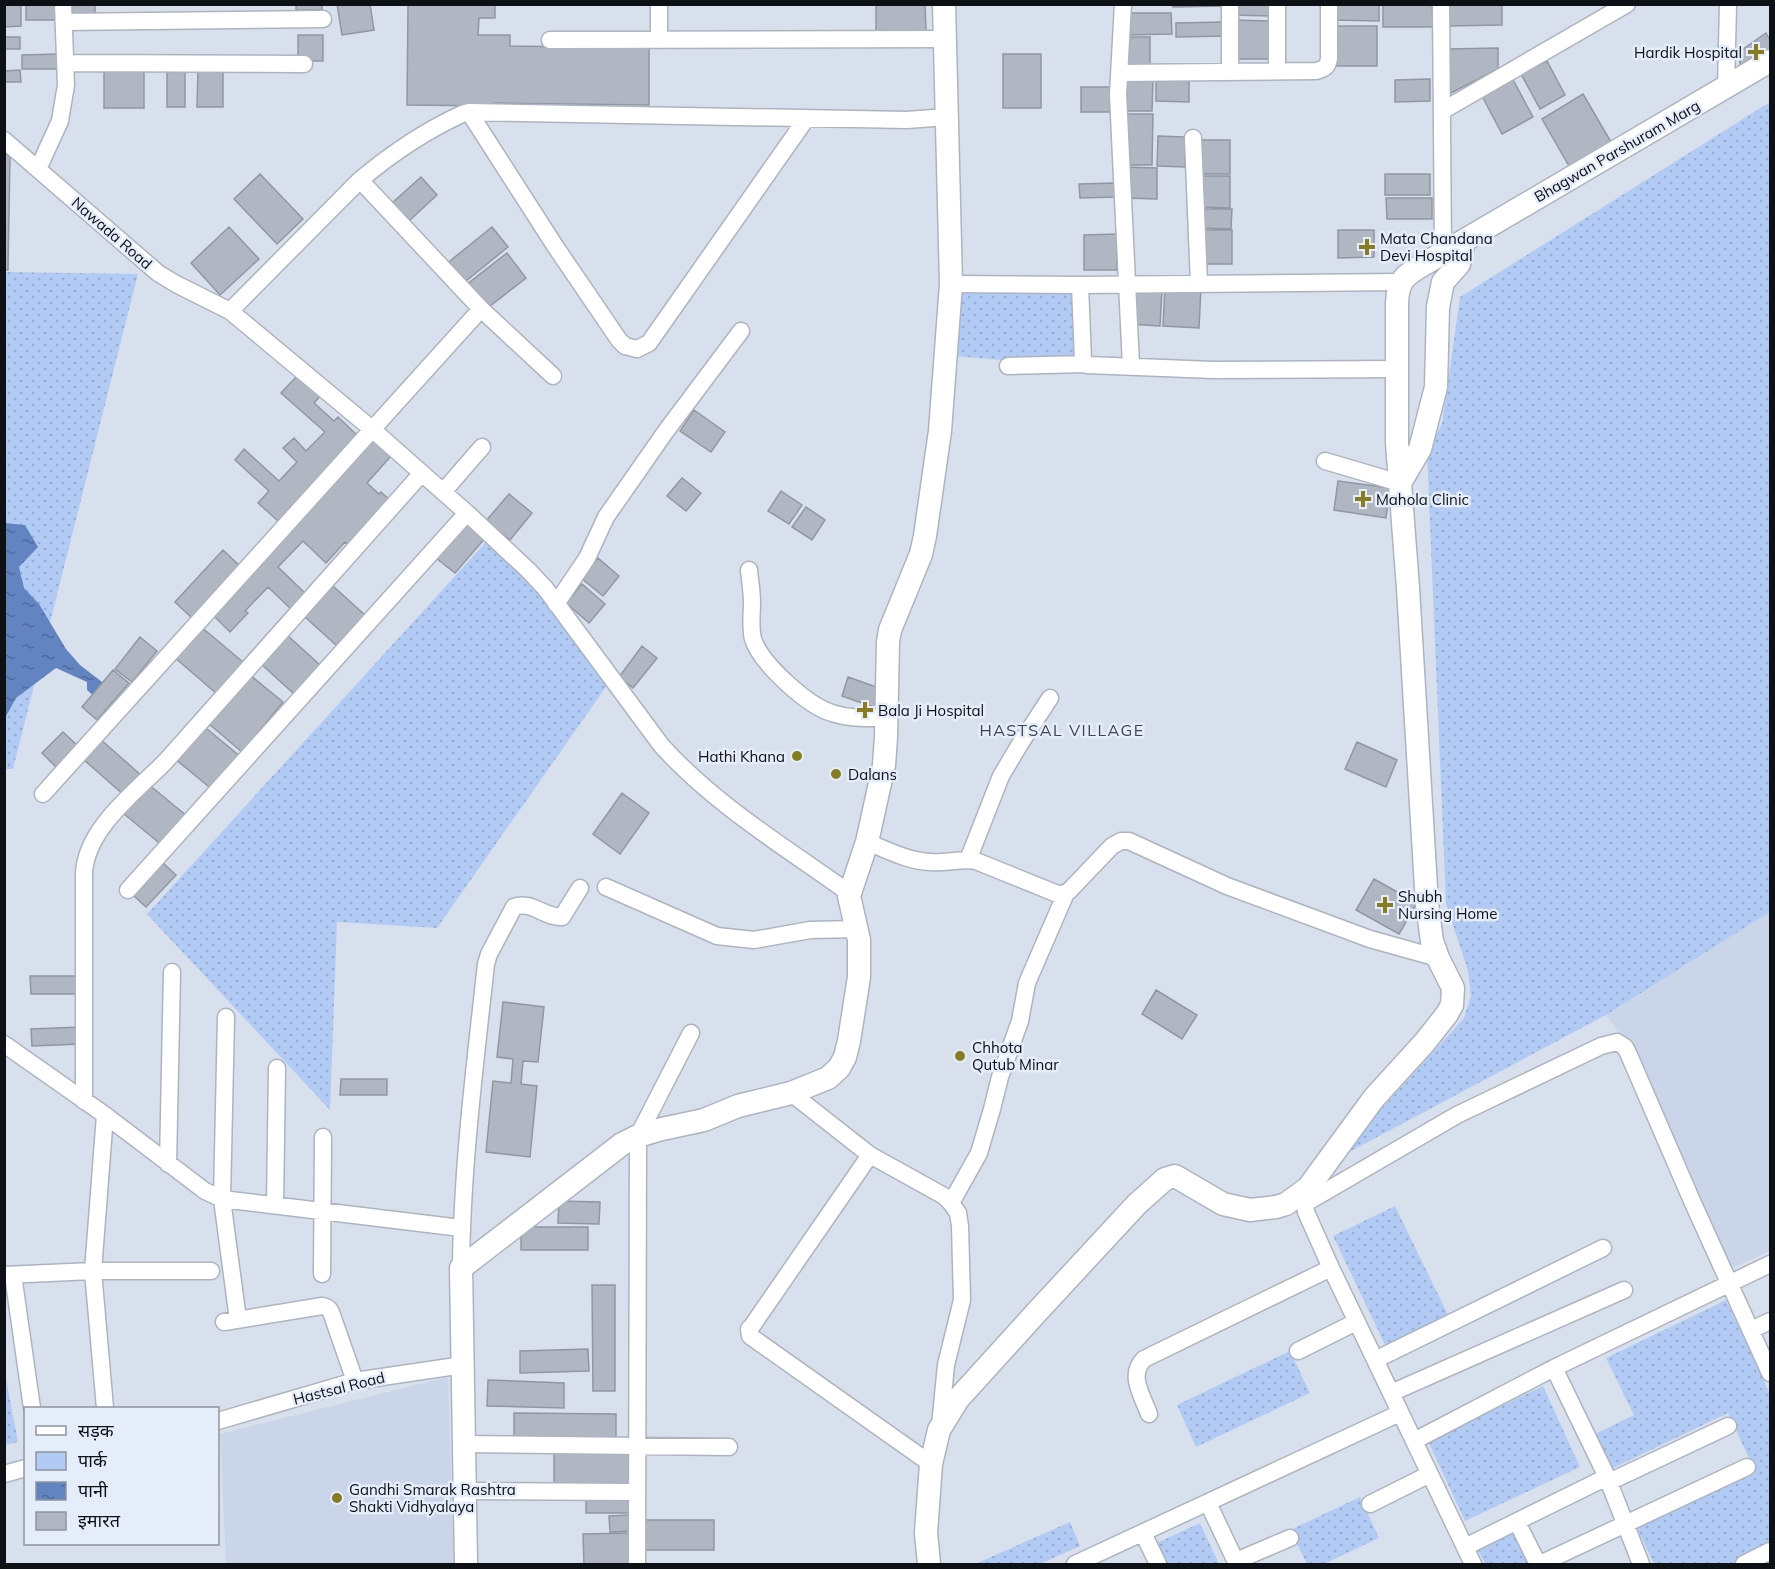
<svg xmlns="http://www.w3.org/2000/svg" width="1775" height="1569" font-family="Mulish,'Noto Sans Devanagari',sans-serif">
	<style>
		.built { fill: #cad5e9 }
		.green { fill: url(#green-dots) }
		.water { fill: url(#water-ripples) }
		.building { fill: #b0b7c3; stroke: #9097a3; stroke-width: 1.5 }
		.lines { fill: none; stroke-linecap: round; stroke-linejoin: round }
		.street-casing { stroke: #adb4c0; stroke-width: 19 }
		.secondary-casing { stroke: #adb4c0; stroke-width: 25 }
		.street { stroke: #fff; stroke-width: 16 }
		.secondary { stroke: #fff; stroke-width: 22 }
		.poi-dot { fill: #877c22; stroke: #e6edfa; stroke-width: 2 }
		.labels { text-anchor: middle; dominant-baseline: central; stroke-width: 5; stroke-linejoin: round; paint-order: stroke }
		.poi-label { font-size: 15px; fill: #0d1014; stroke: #e6edfa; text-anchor: start }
		.street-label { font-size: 15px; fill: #0d1014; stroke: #e6edfa }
		.neighbourhood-label { font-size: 16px; letter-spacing: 1.5px; fill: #404550; stroke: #e6edfa }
	</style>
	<defs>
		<pattern id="green-dots" width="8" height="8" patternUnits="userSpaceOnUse" patternTransform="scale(1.5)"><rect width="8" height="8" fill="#b2cbf5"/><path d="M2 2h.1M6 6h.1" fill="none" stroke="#98add1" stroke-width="1.8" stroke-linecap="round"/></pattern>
		<pattern id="water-ripples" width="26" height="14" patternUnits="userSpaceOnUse" patternTransform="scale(1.5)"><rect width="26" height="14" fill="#6284c0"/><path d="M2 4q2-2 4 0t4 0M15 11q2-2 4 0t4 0" fill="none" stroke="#4f6b9b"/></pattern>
	</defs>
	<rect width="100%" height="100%" fill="#d9e0ed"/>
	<path class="built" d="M1770 912V1251L1730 1269 1625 1042 1606 1015Z
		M448 1377 454 1563 437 1564H226L220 1434Z"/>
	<path class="green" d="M1770 102V912L1606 1015 1336 1159 1464 1018 1471 996 1468 971 1446 904 1427 452 1442 424 1460 297Z
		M5 272 138 274 13 769H5Z
		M955 286 1078 290 1079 362 1035 363 954 356Z
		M487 541 536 580 608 684 437 928 337 922 330 1110 147 914Z
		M1395 1206 1450 1319 1387 1349 1333 1236Z
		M1726 1300 1770 1394V1546L1731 1564H1654L1636 1526 1754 1469 1728 1413 1609 1470 1593 1435 1634 1415 1606 1358Z
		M1290 1351 1310 1393 1196 1447 1177 1405Z
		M4 1368 18 1442 5 1445H4Z
		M1543 1386 1580 1467 1465 1521 1428 1441Z
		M1360 1497 1379 1538 1324 1564H1307L1290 1530Z
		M1070 1522 1080 1546 1040 1564H975Z
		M1200 1523 1219 1564H1153L1146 1548Z
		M1513 1530 1530 1564H1485L1477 1548Z"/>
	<path class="water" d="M5 523 25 525 38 547 19 567 24 588 39 604 66 649 80 665 106 685 96 698 87 690V682L56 668 16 698 5 718Z"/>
	<path class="building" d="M4 4H21V26L4 27Z
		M26 4H55V20H26Z
		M72 4H95V18H72Z
		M296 4H322V10H296Z
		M337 4H370L374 30 342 35Z
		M408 4H495V18H479L478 35H510V46L649 48V105L494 103V106L407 105Z
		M876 4H925L926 32 876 33Z
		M1173 4H1223V6L1173 7Z
		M1231 4H1271V16L1231 15Z
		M1332 4H1379V21L1332 20Z
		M1383 4H1432L1433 27H1383Z
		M1448 4H1502V25L1448 26Z
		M1126 13H1171L1172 34 1126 35Z
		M1233 20 1270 21V59H1233Z
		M1223 22 1224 36 1176 37V23Z
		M1332 26H1377V66H1332Z
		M1766 33 1770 40V58L1741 75 1739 52Z
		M298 35H323V61H298Z
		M4 37H20V49H4Z
		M1125 37H1150V69H1125Z
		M1498 48V69L1447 95 1446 49Z
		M58 54 59 69H22V55Z
		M1003 54H1041V108H1003Z
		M1547 61 1565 95 1540 109 1521 74Z
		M20 70 21 82H4V71Z
		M198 70H223V107H197Z
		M104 71H144V108H104Z
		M167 72H185V107H167Z
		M1511 76 1533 117 1502 134 1480 92Z
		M1156 78 1189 79V102L1156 101Z
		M1123 79H1153L1152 111H1122Z
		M1430 79V101L1395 102V80Z
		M1081 87H1110V112H1081Z
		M1583 94 1611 142 1569 166 1542 119Z
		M1125 114H1153L1152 165H1124Z
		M1158 136 1185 137V167L1157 166Z
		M1201 140H1230V174H1200Z
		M4 152 10 157 8 270H4Z
		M1124 167 1157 168V199L1124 198Z
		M260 174 303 219 277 244 234 199Z
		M1385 174H1430V195H1385Z
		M1203 176H1230V208L1202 207Z
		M421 177 437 195 409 221 392 203Z
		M1114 183 1115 197 1080 198 1079 184Z
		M1386 198H1432V219H1387Z
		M1204 209H1232L1231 229 1204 228Z
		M229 227 259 259 220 295 191 263Z
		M492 227 508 247 461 285 445 265Z
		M1202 230H1232V264H1202Z
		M1338 230H1374V257L1338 258Z
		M1117 234V270H1084V235Z
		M507 253 526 278 485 310 466 285Z
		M1165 287 1201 288 1199 328 1163 326Z
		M1131 288 1162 290 1160 326 1129 324Z
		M298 375 321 395 314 403 334 421 338 417 358 436 278 521 258 503 269 491 235 460 244 449 279 481 297 462 283 448 294 438 306 451 325 432 281 393Z
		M694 410 725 432 711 452 680 431Z
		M371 437 391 456 367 483 379 494 381 492 393 503 351 548 345 542 326 563 303 541 278 567 308 596 293 611 268 587 245 611 248 613 230 632 212 614Z
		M682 478 701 493 686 511 667 496Z
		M1338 481 1390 488 1386 518 1334 510Z
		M781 491 802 505 789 524 768 511Z
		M509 494 532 513 510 540 486 521Z
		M806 507 825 520 812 540 792 527Z
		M468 521 486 537 455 573 436 558Z
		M223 550 242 568 194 620 175 602Z
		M598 558 619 576 603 596 581 578Z
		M582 584 605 604 589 623 566 603Z
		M333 586 365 615 337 646 305 617Z
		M200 626 243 662 217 694 174 657Z
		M286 634 320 665 294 694 260 663Z
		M140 637 157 651 132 682 115 669Z
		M642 646 657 658 633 688 619 677Z
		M113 670 129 683 97 720 82 707Z
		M250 675 283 702 242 752 209 724Z
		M848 677 882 689 876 708 842 696Z
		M201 724 241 757 214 791 174 758Z
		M63 732 77 745 56 767 42 753Z
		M100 739 142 776 125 796 83 759Z
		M1357 742 1397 760 1386 787 1345 769Z
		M148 784 187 816 163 846 124 814Z
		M622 793 649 813 620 854 593 834Z
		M162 862 176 875 146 907 132 894Z
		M1374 879 1417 903 1399 934 1356 910Z
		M30 976H79V994H31Z
		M1156 990 1197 1015 1182 1039 1142 1014Z
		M503 1002 544 1007 538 1062 523 1061 521 1084 537 1086 530 1157 486 1152 493 1081 511 1083 513 1059 497 1057Z
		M81 1027V1044L32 1046 31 1029Z
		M341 1079H387V1095H340Z
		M559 1201 600 1202 599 1224 558 1223Z
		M521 1227H588V1250H521Z
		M592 1285H615V1391H593Z
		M588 1349 589 1371 520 1373V1351Z
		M488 1380 564 1383V1408L487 1406Z
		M514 1413 616 1414V1440L514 1439Z
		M554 1449H631V1490H554Z
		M586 1493H630V1513H586Z
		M632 1515 633 1531 610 1532 609 1516Z
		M642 1520H714V1550H642Z
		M635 1533 636 1564H584L583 1534Z"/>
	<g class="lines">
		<defs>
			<path id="street" d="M659 4V40
				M1123 4 1118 94 1131 366
				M1230 4V71
				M1277 4V71
				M1441 4 1443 253
				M64 22 323 19
				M550 40 945 39
				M65 63 304 64
				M1119 73 1316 71C1324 69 1328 67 1329 58V4
				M1726 88 1728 4
				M1442 111 1627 4
				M469 112 555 246 619 340 625 346 637 349 649 343 806 119
				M1193 138 1199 284
				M4 140 158 273 176 284 230 311 373 430 467 513 528 570 545 588 661 745C712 802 780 844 842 888L849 896
				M38 169 60 121 66 85 63 4
				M360 180 481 309 553 376
				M951 284 1080 285 1400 282
				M1080 285 1083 361 1087 365 1213 370 1397 369
				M230 311 360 180C391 154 425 131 462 114L469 112 907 120 947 117
				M1008 366 1085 364
				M1325 461 1400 483
				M443 492 482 447
				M749 570C750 581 752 592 752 602 752 614 750 628 753 639 761 664 808 706 832 713 850 719 868 718 887 718
				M556 604 587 558 606 517 666 431 741 331
				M43 794 481 309
				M867 842C887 850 908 861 930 862 945 864 961 858 976 861L1060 895 1069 891 1112 846 1121 841H1129L1227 886 1370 939 1438 958
				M968 860 1001 776 1020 744 1050 698
				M606 887 717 936 754 940 810 930 857 929
				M128 890 467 513
				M226 1017 222 1199 238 1320
				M4 1044 105 1115 205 1191 222 1199 461 1228
				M791 1093 870 1155 944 1196 951 1203 958 1213 960 1226 962 1300 946 1365 940 1426
				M84 1101V873C86 829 135 792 165 762L422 473
				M870 1155 752 1326 749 1329 750 1336 931 1464
				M168 1164 172 972
				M1304 1196 1306 1212 1331 1268 1473 1564
				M951 1203 979 1153 992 1109 1000 1077 1020 1021 1027 983 1066 893
				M1304 1204 1457 1115 1601 1046 1617 1042 1625 1047 1629 1055 1692 1201 1770 1373
				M275 1205 277 1068
				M461 1268C462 1166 475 1065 486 964L489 954 514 907C531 900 545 918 562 917L580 888
				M322 1274 323 1137
				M4 1275 93 1271H211
				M13 1275 32 1408
				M224 1322 322 1306C328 1307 330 1309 332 1315L355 1381
				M1751 1330 1770 1321
				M1298 1351 1356 1322
				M1375 1360 1603 1248
				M1554 1368 1607 1477 1641 1564
				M1391 1393 1624 1290
				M105 1408 93 1271 105 1115
				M1149 1414C1142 1395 1128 1375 1144 1359L1331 1268
				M218 1421 355 1381 463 1365
				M1414 1441 1554 1368 1770 1264
				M463 1444 729 1447
				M4 1474 26 1468
				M1609 1482 1728 1426
				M464 1491 637 1492
				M1208 1503 1237 1564
				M1370 1504 1430 1474
				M1517 1522 1538 1564
				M1143 1533 1158 1564
				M1465 1547 1607 1477
				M1236 1561 1290 1538
				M637 1564 638 1136 691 1033
				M1075 1564 1400 1413
				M1540 1564 1747 1467
				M1744 1564 1770 1551"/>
			<path id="secondary" d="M1400 483 1420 449 1436 387 1438 307 1443 282 1459 264 1464 241
				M466 1564 461 1268 622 1144 638 1136 662 1129 704 1120 738 1106 791 1093 828 1078 839 1068 845 1057 849 1041 859 977V940L849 896 867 842 884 765 886 737 888 642 890 630 921 554 925 536 940 431 951 284 944 4
				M929 1564 926 1533 931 1464 939 1430 958 1399 1036 1313 1137 1204 1165 1179 1175 1176 1223 1204 1250 1210 1276 1207 1286 1204 1308 1188 1374 1098 1425 1042 1447 1014 1452 1005 1453 988 1438 958 1432 941 1427 904 1408 588 1397 443V303C1398 278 1406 275 1426 263L1770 61"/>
		</defs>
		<use href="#street" class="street-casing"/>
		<use href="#secondary" class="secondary-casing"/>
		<use href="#street" class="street"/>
		<use href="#secondary" class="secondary"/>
	</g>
	<g class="poi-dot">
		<path d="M1753 43h6v6h6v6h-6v6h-6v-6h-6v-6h6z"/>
		<path d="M1364 238h6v6h6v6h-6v6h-6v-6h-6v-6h6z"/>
		<path d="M1360 490h6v6h6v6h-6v6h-6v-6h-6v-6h6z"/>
		<path d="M862 701h6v6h6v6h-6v6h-6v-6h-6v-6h6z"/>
		<circle cx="797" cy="756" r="6"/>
		<circle cx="836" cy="774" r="6"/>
		<path d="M1382 896h6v6h6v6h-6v6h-6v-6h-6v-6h6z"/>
		<circle cx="960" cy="1056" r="6"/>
		<circle cx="337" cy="1498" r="6"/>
	</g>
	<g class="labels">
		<g class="poi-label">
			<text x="1742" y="52" text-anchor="end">Hardik Hospital</text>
			<text x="1380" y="238">Mata Chandana<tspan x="1380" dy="17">Devi Hospital</tspan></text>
			<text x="1376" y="499">Mahola Clinic</text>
			<text x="878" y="710">Bala Ji Hospital</text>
			<text x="785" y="756" text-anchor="end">Hathi Khana</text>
			<text x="848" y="774">Dalans</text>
			<text x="1398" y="896">Shubh<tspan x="1398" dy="17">Nursing Home</tspan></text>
			<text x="972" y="1047">Chhota<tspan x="972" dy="17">Qutub Minar</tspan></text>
			<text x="349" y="1489">Gandhi Smarak Rashtra<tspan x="349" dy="17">Shakti Vidhyalaya</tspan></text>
		</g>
		<g class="street-label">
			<text transform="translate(1617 151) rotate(-30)">Bhagwan Parshuram Marg</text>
			<text transform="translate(112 233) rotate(41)">Nawada Road</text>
			<text transform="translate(339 1388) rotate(-14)">Hastsal Road</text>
		</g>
		<g class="neighbourhood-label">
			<text x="1062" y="730">HASTSAL VILLAGE</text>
		</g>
	</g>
	<rect width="1775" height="1569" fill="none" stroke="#0d1014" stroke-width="12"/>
	<rect x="24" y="1407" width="195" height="138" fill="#e6edfa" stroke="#8f959e" stroke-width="1.5"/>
	<rect x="36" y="1426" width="30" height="9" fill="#ffffff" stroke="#8f959e" stroke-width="1.5"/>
	<text x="78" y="1437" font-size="18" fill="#0d1014">सड़क</text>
	<rect x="36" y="1452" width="30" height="18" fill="#b2cbf5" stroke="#8f959e" stroke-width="1.5"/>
	<text x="78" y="1467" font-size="18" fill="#0d1014">पार्क</text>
	<rect x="36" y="1482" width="30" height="18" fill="url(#water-ripples)" stroke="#8f959e" stroke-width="1.5"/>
	<text x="78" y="1497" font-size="18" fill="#0d1014">पानी</text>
	<rect x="36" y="1512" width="30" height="18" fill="#b0b7c3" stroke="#8f959e" stroke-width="1.5"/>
	<text x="78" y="1527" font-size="18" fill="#0d1014">इमारत</text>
</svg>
